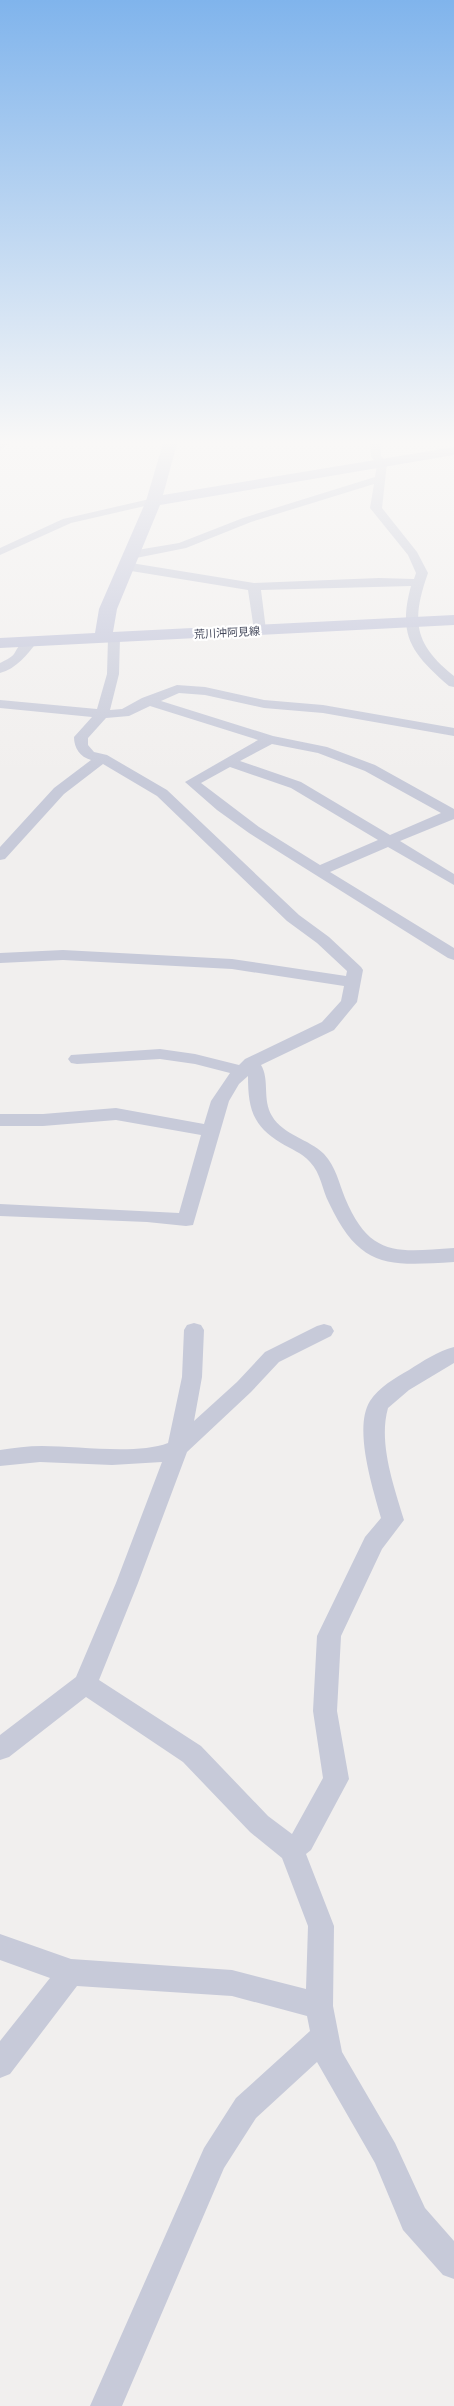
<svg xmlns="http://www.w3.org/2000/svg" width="454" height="2406" font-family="'Exo 2','Noto Sans JP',sans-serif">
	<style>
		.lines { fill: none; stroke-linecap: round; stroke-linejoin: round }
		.street { fill: #c7cad9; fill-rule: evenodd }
		.secondary { fill: #c0c3d9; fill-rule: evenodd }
		.labels { text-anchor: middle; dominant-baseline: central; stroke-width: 4.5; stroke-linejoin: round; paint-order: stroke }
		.far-street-label { font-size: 11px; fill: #454a5d; stroke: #fff }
	</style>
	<rect width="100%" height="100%" fill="#f1efee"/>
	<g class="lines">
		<path class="street" d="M4 440H17L0 450V443Z
			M370 440H380L381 456 387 463 382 508 417 552 428 573C411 621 414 644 454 676V687L449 686C413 654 397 637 411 586L261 590 266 630 260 634 254 630 248 590 125 570 119 566 125 562 254 583 379 578 414 579 416 573 408 555 370 508 374 484 251 522 186 548 131 559 125 555 131 551 179 543 243 518 375 477 377 464 371 457Z
			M154 498 158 499V503L71 523 0 555V548L63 519Z
			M114 634 120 638 119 674 110 710 122 709 142 698 177 685 205 687 264 700 323 705 454 728V736L323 713 264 708 205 695 179 693 161 701 273 736 327 747 375 765 454 809V819L400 841 454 874V885L388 847 330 872 454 948V960L448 958 249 833 217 810 185 782 258 740 150 706 129 716 106 718 88 738V745L94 752 107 755 167 790 299 915 329 937 361 967 363 970 357 1002 334 1030 261 1065C270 1080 262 1099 272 1116 283 1135 309 1139 324 1154 336 1167 339 1183 345 1198 370 1258 398 1252 454 1248V1262C388 1266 360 1269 329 1203 322 1190 321 1173 310 1162 302 1153 291 1149 281 1143 252 1126 248 1107 248 1076L239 1084 229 1101 193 1225 186 1226 147 1222 0 1216V1204L179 1213 201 1135 116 1120 43 1126H0V1114H43L116 1108 204 1124 211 1101 230 1073 195 1064 160 1059 77 1064 71 1063 68 1059 71 1055 160 1049 195 1054 239 1065 245 1059 322 1022 341 1001 344 986 232 969 63 960 0 963V953L63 950 232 959 346 976 347 971 317 943 287 921 157 796 103 764 64 794 5 859 0 860V847L54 788 91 760C80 757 74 748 74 737L92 717 0 708V700L97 709 107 674 108 638ZM272 744 318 753 365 771 441 813 390 835 301 782 240 761ZM230 767 291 788 378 840 320 865 259 827 201 783Z
			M31 638 37 642C28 654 16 669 0 673V663C4 661 11 658 14 654 18 647 22 640 31 638Z
			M194 1323 201 1325 204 1330 202 1377 194 1421 237 1382 265 1352 317 1326 324 1324 331 1326 334 1331 331 1336 279 1362 251 1392 187 1452 138 1583 99 1680 201 1746 268 1816 292 1834 323 1778 313 1711 317 1636 365 1537 381 1518C373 1489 353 1428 370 1401 379 1387 395 1378 409 1370 423 1361 438 1351 454 1347V1363L409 1390 388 1408C378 1443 394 1486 404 1520L382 1549 341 1636 337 1711 349 1779 311 1850 306 1854 334 1926 333 2006 342 2052 395 2143 425 2208 454 2241V2279L443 2275 403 2230 375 2163 317 2062 256 2118 224 2168 122 2406H90L204 2148 236 2098 310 2031 307 2016 232 1996 77 1986 10 2074 0 2078V2041L50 1978 0 1960V1934L71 1959 232 1970 306 1989 308 1926 282 1858 250 1832 183 1762 86 1697 9 1757 0 1760V1735L76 1677 116 1583 162 1462 112 1465 40 1462 0 1466V1450C14 1448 28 1446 42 1446 77 1446 137 1455 168 1443L182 1377 184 1330 187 1325Z"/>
		<path class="secondary" d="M164 440H178L163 495 454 447V455L160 505 117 609 113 632 454 615V625L0 648V638L95 633 99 609 146 501Z"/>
	</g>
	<linearGradient id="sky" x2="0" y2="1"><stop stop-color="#80b4ec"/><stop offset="0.57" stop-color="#f9f8f7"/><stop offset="1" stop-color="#f9f8f7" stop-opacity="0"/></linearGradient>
	<rect width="454" height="777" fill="url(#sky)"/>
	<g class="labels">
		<g class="far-street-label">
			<text transform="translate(227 632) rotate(-3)">荒川沖阿見線</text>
		</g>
	</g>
</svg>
